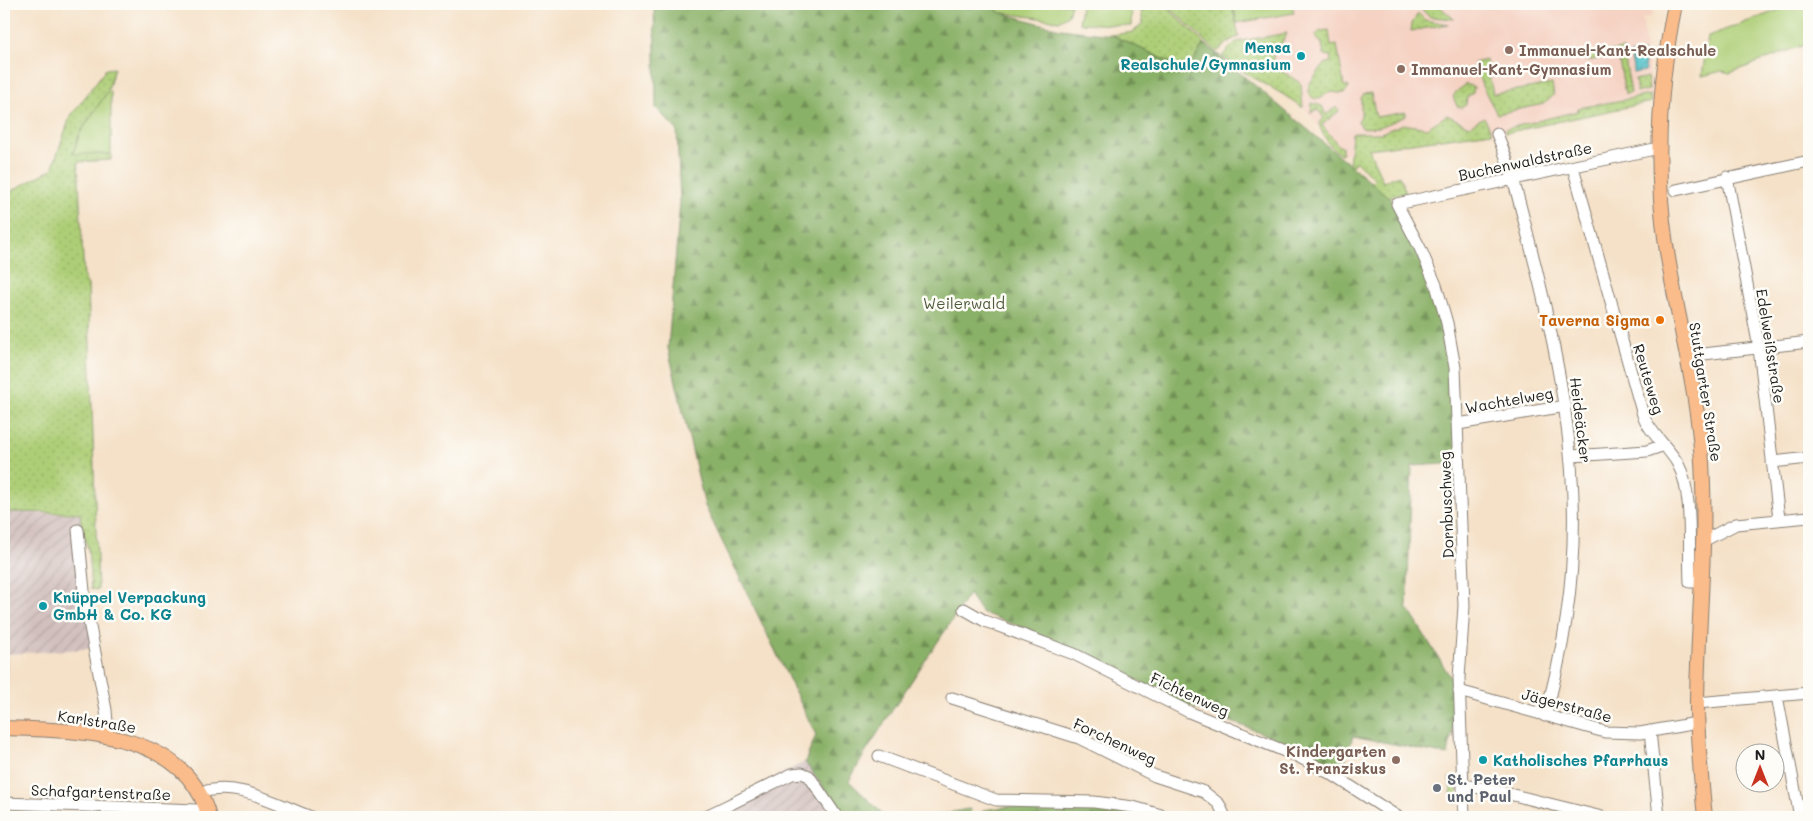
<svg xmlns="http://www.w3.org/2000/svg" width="1813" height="821" font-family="Mali,sans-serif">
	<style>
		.built { fill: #f5d2c2 }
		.industrial { fill: url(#industrial-furrows) }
		.grass { fill: url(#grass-dots); stroke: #647549 }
		.forest { fill: url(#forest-firs); stroke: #536642 }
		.green { fill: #adce76; stroke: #647549 }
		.water { fill: url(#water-waves); stroke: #397074 }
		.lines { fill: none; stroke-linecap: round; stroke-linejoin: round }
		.minor-casing { stroke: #887e72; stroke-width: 13 }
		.major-casing { stroke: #887e72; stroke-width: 16 }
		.minor { stroke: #fff; stroke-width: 11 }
		.major { stroke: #fabc8b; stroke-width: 14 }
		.education-dot { fill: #8d6e63; stroke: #fdfcf7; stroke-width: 2 }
		.culture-dot { fill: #0f9aa8; stroke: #fdfcf7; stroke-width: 2 }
		.food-dot { fill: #e8710a; stroke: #fdfcf7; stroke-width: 2 }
		.worship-dot { fill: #6b7280; stroke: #fdfcf7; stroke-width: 2 }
		.labels { text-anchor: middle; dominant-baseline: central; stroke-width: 5; stroke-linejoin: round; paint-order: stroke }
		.culture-label { font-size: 15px; font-weight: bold; fill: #0d838f; stroke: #fdfcf7; text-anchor: start }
		.education-label { font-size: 15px; font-weight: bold; fill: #785e54; stroke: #fdfcf7; text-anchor: start }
		.street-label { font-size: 15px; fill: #1c1c1c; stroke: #fdfcf7 }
		.park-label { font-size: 15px; fill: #4f5a3c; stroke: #fdfcf7 }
		.food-label { font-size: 15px; font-weight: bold; fill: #c56008; stroke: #fdfcf7; text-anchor: end }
		.worship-label { font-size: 15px; font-weight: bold; fill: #5b616d; stroke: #fdfcf7; text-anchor: start }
	</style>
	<defs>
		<pattern id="industrial-furrows" width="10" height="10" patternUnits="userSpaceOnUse" patternTransform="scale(1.25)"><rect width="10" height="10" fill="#d1bfbd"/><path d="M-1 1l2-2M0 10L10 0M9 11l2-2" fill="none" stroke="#b3a4a2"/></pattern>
		<pattern id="grass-dots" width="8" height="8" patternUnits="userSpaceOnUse" patternTransform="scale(1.25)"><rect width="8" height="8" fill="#adce76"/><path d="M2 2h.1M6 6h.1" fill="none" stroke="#94b066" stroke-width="1.8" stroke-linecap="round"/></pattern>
		<pattern id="forest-firs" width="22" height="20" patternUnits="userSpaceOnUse" patternTransform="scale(1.25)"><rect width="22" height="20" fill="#8ab167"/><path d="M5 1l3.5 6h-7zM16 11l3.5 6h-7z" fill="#708f54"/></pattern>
		<pattern id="water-waves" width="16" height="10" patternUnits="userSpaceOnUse" patternTransform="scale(1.25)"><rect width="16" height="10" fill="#56c4cb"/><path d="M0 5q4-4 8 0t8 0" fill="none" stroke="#4aa8ae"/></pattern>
	</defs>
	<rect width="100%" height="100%" fill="#fdfcf7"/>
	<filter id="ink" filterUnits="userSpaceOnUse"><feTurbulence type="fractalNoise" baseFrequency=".02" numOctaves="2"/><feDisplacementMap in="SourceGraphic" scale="10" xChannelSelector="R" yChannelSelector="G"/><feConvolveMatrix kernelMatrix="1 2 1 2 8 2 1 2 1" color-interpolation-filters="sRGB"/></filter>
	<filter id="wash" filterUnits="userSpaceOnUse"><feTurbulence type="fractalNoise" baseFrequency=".0096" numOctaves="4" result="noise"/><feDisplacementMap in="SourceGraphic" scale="20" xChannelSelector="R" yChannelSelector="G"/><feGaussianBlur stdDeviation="1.12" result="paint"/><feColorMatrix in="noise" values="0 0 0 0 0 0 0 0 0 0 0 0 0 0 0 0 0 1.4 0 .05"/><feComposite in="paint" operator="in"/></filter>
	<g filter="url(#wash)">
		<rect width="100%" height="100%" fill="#f5e1c8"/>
		<path class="built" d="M1231 4H1445L1447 6 1458 4H1651L1653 16 1642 18 1653 100 1492 132 1340 154 1302 105 1243 72Z"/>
		<path class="industrial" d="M4 513 80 514 85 601 99 648 7 654 8 721H4Z
			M805 762 845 817H707L777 776Z"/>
		<path class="grass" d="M1140 4H1164L1204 43 1190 66H1178L1112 35 1133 32 1143 23Z
			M1166 4H1232L1239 37 1231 40 1217 52Z
			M1428 4H1437L1454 19 1430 17 1422 10Z
			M1418 13 1425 20 1448 24 1411 31 1412 24Z
			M1329 30 1331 46 1337 45 1344 86H1348L1349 88 1345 93C1340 94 1333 91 1329 93 1320 96 1318 105 1308 93L1309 84 1326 63H1330L1331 56 1324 55 1322 44 1315 36 1320 31Z
			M1287 33 1279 48H1274C1270 70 1288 73 1301 84L1303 108C1277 88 1248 78 1222 56L1236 42Z
			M1623 49 1631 93 1625 94 1618 55 1587 61 1586 55Z
			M1486 60 1493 94 1552 84 1554 95 1544 104 1497 114 1482 86 1474 63Z
			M114 68 108 91 80 133 73 153 111 154V160L78 162 84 278 88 285 98 590 91 589 88 548 82 532 80 513 4 512V195L52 169 70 117 106 69Z
			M1647 77 1649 90 1637 92 1635 80Z
			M1466 84 1474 87 1473 93 1467 97 1466 105 1461 108 1457 106 1453 97 1456 92Z
			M1371 93 1376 117 1406 112V116L1380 127 1362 128 1358 121 1361 116V98L1364 94Z
			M1650 95 1651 102 1505 133V129L1578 111V108Z
			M1312 103 1322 106 1326 115 1336 107 1339 111 1322 125 1339 146 1342 147V154C1332 152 1321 133 1319 123L1324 118 1317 109 1311 113Z
			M1447 115 1469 126 1484 117 1492 132 1369 149 1383 182 1399 175 1406 193 1386 197 1370 184 1375 179 1356 161 1351 167 1349 165 1352 133H1381L1403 124 1427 128Z
			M1457 777 1458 803H1453L1449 778Z"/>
		<path class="forest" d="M654 4H998V12L1060 29 1112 35 1178 66H1190L1204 43 1397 204 1447 323 1460 463 1412 466 1407 607 1459 691 1448 755 1353 736 1342 770 1270 736 1186 705 1068 646 981 612 969 594C929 657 885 717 849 781L886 817H845L805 762 816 735 705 506 668 348 680 202 677 130 656 108Z
			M1071 803 1136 811 1152 817H979L983 810 1013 806Z
			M968 809 971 810 969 817H929Z"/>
		<path class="green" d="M998 4H1071L1068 15 1059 21 998 12Z
			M1081 4H1132L1131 26 1079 23Z
			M1233 4H1292L1294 13 1237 23Z
			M1795 4H1809V43L1730 73 1722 71 1702 76 1708 36Z
			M108 91 111 92V154H75L73 153 80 133Z"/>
		<path class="water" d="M1643 52 1646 71 1634 73 1630 54Z"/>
	</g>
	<g filter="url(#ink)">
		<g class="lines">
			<defs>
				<path id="minor" d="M1497 134C1515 177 1524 222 1536 268 1575 428 1592 554 1545 716
					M1573 167 1643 415C1650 434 1668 446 1678 464 1694 494 1688 548 1690 582H1702
					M1727 177 1759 348 1779 519
					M1676 190 1809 161
					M1686 356 1809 342
					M1458 424 1566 406
					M1572 456 1647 451 1664 445
					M1772 462 1809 458
					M78 530 85 601 106 710 108 737
					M1703 541 1736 524 1809 517
					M964 609 985 621 1074 654 1189 712 1299 757 1333 775 1398 817
					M1459 691 1605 732 1640 733 1697 723
					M1777 696 1800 817
					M952 698 1079 738 1155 776 1204 792 1219 804 1225 817
					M1697 703 1809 693
					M1650 731 1659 817
					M879 756 996 800 1094 802 1133 807 1168 817
					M1463 785 1493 790 1602 817
					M200 793C237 780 276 804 311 817
					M4 803 197 810
					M704 817 792 774 802 773 809 776 837 817
					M1464 817 1459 678 1464 606 1455 368 1447 323 1436 285 1420 248 1397 204 1659 148"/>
				<path id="major" d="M1675 4C1659 83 1654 164 1666 245 1676 313 1695 379 1701 448 1708 533 1698 617 1697 702 1697 741 1701 779 1705 817
					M4 728C78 731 185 729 209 817"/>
			</defs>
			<use href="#minor" class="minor-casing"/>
			<use href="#major" class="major-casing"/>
			<use href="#minor" class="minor"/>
			<use href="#major" class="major"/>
		</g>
	</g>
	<g class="education-dot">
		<circle cx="1509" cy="50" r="5"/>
		<circle cx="1401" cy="69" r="5"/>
		<circle cx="1396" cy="760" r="5"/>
	</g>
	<g class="culture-dot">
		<circle cx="1301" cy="56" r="5"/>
		<circle cx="43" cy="606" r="5"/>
		<circle cx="1483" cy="760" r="5"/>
	</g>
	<circle class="food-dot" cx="1660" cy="320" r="5"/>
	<circle class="worship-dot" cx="1437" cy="788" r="5"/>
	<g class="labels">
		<g class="culture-label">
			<text x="1291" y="47" text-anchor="end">Mensa<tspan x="1291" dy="17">Realschule/Gymnasium</tspan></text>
			<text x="53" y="597">Knüppel Verpackung<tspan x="53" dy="17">GmbH &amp; Co. KG</tspan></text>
			<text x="1493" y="760">Katholisches Pfarrhaus</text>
		</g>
		<g class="education-label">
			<text x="1519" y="50">Immanuel-Kant-Realschule</text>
			<text x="1411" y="69">Immanuel-Kant-Gymnasium</text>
			<text x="1386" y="751" text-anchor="end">Kindergarten<tspan x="1386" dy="17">St. Franziskus</tspan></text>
		</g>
		<g class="street-label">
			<text transform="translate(1525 161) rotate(-12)">Buchenwaldstraße</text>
			<text transform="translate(1771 346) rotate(81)">Edelweißstraße</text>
			<text transform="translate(1649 379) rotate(73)">Reuteweg</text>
			<text transform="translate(1706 392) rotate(81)">Stuttgarter Straße</text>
			<text transform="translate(1509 400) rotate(-10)">Wachtelweg</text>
			<text transform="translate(1581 420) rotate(83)">Heideäcker</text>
			<text transform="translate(1446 505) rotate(-92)">Dornbuschweg</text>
			<text transform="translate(1190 694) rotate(25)">Fichtenweg</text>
			<text transform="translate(1567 705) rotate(15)">Jägerstraße</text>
			<text transform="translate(97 721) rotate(9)">Karlstraße</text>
			<text transform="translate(1115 741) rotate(25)">Forchenweg</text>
			<text transform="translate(101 792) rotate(2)">Schafgartenstraße</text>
		</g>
		<g class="park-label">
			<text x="964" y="303">Weilerwald</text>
		</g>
		<g class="food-label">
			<text x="1650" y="320">Taverna Sigma</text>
		</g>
		<g class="worship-label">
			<text x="1447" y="779">St. Peter<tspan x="1447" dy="17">und Paul</tspan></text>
		</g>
	</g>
	<rect width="1813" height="821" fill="none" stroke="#fdfcf7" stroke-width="20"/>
	<g transform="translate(1760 768)"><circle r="24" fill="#fdfcf7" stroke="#a3a29f"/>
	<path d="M0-4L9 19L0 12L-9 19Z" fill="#c8321e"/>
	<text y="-8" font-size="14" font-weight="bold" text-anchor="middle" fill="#1c1c1c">N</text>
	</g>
</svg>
